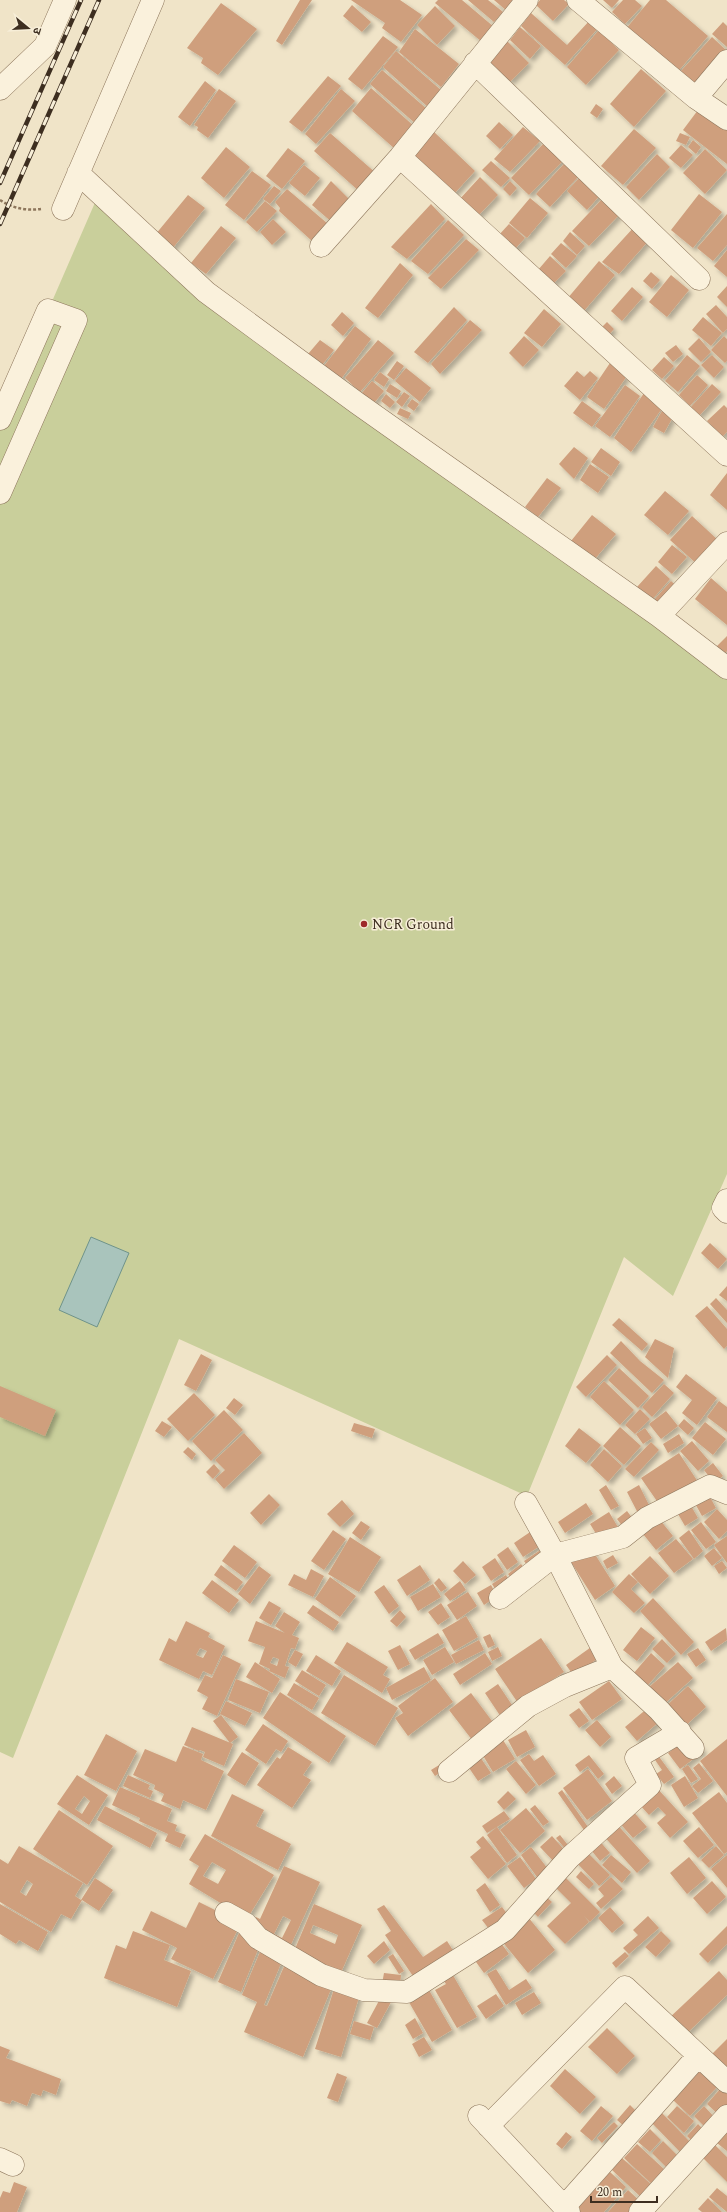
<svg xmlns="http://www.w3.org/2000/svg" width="727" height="2212" font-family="Spectral,'Noto Sans Devanagari',serif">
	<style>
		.green { fill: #c9cf9b }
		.water { fill: #a9c4bc; stroke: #6f938a }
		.building { fill: #cf9f7d; fill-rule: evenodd; filter: url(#shadow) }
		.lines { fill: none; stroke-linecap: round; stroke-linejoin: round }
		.street-casing { stroke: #8d765c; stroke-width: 23 }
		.path { stroke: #8d765c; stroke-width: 2.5; stroke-dasharray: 3 2; stroke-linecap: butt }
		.street { stroke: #faf1dc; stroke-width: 22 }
		.rail-casing { stroke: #3d2e20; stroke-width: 4.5 }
		.rail { stroke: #f7eed8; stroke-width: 3; stroke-dasharray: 9; stroke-linecap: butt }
		.poi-dot { fill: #9e2a2b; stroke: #f7eed8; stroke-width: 1.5 }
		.labels { text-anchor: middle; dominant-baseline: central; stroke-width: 3; stroke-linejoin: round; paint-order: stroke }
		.poi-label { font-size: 14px; fill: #3d2e20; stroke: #f7eed8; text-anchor: start }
	</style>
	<defs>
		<filter id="shadow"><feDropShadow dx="3.5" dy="3.5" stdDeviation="2" flood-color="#0004"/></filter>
	</defs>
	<rect width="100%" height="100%" fill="#f0e4c8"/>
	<path class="green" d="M97 198 727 674V1174L673 1296 624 1257 527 1496 179 1339 13 1758 0 1752V421Z"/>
	<path class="water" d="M91 1237 129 1253 97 1327 59 1310Z"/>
	<path class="building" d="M300 0H312L282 45 276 41Z
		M351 0H400L422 15 401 42 382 28 385 23Z
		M438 0H462L494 27 482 42 435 3Z
		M468 0H488L503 12 494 22Z
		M494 0H516L507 11Z
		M540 0H564L569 4 553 21 536 5Z
		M603 0H619L612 8Z
		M623 0H635L642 6 625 24 612 12Z
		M650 0H666L708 36 676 74 625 30Z
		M221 3 257 29 218 75 201 63 203 58 187 48Z
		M352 5 371 22 362 32 343 16Z
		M435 6 455 26 437 45 417 25Z
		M531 13 567 45 591 19 600 26 565 65 521 26Z
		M723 22 727 26V47L712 34Z
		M520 27 541 46 530 59 510 40Z
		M415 29 459 64 441 87 399 52Z
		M599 30 619 50 586 85 567 67Z
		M383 36 398 47 362 90 348 79Z
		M712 37 727 51 698 88 680 72Z
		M505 39 529 63 510 82 486 59Z
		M396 51 442 91 428 107 383 67Z
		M641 69 666 91 634 127 610 104Z
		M382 70 428 110 416 124 370 84Z
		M328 76 341 86 302 132 289 122Z
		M205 81 216 90 190 126 178 117Z
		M371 88 415 127 395 149 352 111Z
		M219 89 236 101 208 138 197 130 198 127 194 125Z
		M341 89 355 101 316 144 305 134Z
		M596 104 603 109 597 118 590 113Z
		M701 106 727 126V164L683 130Z
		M499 122 513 135 500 149 486 136Z
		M523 127 540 141 510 172 494 159Z
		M634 129 656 148 623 185 601 166Z
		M433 131 475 171 453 195 410 156Z
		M330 133 377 174 360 192 314 151Z
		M680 133 690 137 686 145 676 141Z
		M693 140 701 147 696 154 688 147Z
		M544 143 564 160 529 195 511 178Z
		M681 145 693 155 681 168 669 158Z
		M226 147 250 167 224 198 201 178Z
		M288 148 305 161 282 189 266 176Z
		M705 149 727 170 705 194 683 173Z
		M657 154 670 167 639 200 626 187Z
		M491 161 510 178 501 187 482 170Z
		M564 164 578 177 550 207 536 194Z
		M304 165 320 178 305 196 289 183Z
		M252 171 271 185 244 220 225 205Z
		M583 174 603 192 587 210 567 191Z
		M480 177 498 195 477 217 458 201Z
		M331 181 352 202 334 224 312 205Z
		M510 181 517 188 510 196 503 189Z
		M274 186 281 191 270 204 263 199Z
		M287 189 328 224 312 241 279 211 280 208 275 202Z
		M699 194 722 212 693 248 671 230Z
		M188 195 205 208 172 249 155 235Z
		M530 198 548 213 527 238 509 223Z
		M603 198 620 214 589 246 572 231Z
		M265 201 277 211 257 232 246 222Z
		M431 204 445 219 407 259 391 247Z
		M727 214V245L713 261 697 248Z
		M273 219 286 232 272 245 260 232Z
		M448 220 464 235 428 274 411 261Z
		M509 224 525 238 514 250 498 236Z
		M221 226 236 238 206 274 191 263Z
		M635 226 651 238 619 274 602 262Z
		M570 232 585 246 577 255 563 241Z
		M466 239 479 250 441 289 428 278Z
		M561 243 577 256 566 268 551 254Z
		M727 250V277L714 266Z
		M550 256 566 271 553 284 538 270Z
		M599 261 615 275 583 312 567 299Z
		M400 263 413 275 378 318 365 308Z
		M651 272 660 280 652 289 643 281Z
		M671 275 689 290 667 317 649 302Z
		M727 286V307L717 297Z
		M632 287 643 297 622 321 611 311Z
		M716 305 727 317V329L723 333 706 314Z
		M454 307 467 320 428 363 414 352Z
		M544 309 561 324 542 347 524 333Z
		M342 312 354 323 343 336 331 325Z
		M703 317 722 333 711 346 692 330Z
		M470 320 482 330 440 374 431 364Z
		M607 322 614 329 607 337 599 330Z
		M355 326 371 339 341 379 324 366Z
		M524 336 539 350 523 367 509 353Z
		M724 336 727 339V361L725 363 711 350Z
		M699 338 711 352 701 362 688 349Z
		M320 340 334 350 322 365 308 354Z
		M378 340 394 353 360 392 345 378Z
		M676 345 683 354 673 362 665 353Z
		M687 355 700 366 678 392 665 381Z
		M712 355 724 367 714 378 701 365Z
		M664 357 674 366 662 379 652 370Z
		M397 361 404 366 394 380 387 375Z
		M610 363 627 376 604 409 587 397Z
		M406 368 431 388 420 402 395 381Z
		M577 371 584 377 590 371 598 378 580 400 564 386Z
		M380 372 389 379 384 387 374 380Z
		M697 375 708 385 690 406 679 395Z
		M372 381 384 391 374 403 362 393Z
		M390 384 401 391 397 398 386 391Z
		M712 384 721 392 699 416 690 408Z
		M625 385 640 396 610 437 595 426Z
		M404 392 410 396 402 407 396 402Z
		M644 393 663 407 631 452 614 438Z
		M386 394 395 402 390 408 381 401Z
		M412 399 419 404 414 411 407 406Z
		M582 401 601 415 592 427 573 413Z
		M724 405 727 408V432L722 437 707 421Z
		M400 408 411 413 408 419 397 414Z
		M662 411 673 417 664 433 653 427Z
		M574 447 588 458 574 479 559 464Z
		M601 448 620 462 611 476 591 462Z
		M590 464 609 477 598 493 580 480Z
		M727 473V510L710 495Z
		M547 478 561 488 538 517 525 507Z
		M665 491 689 511 668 535 644 515Z
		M592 515 616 534 594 560 571 541Z
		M692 516 719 541 698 565 670 540Z
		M672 545 687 557 672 574 658 562Z
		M656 566 670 579 651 601 637 587Z
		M711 578 727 592V625L695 599Z
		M671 581 681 590 663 609 654 600Z
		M727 636V651L724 655 716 647Z
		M710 1243 727 1259 718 1269 701 1253Z
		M727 1286V1301L719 1295Z
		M716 1298 727 1310V1323L710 1304Z
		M707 1306 727 1329V1346L724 1349 695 1316Z
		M619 1318 648 1344 642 1351 612 1325Z
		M655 1339 674 1348 668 1378 645 1357Z
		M621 1341 640 1361 664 1380 652 1393 610 1353Z
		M201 1354 212 1360 196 1391 184 1385Z
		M607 1355 617 1365 586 1397 576 1387Z
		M619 1368 649 1396 638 1408 608 1380Z
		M686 1374 717 1398 697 1425 682 1413 692 1400 676 1387Z
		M604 1381 634 1410 620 1425 590 1397Z
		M664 1384 674 1393 652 1417 642 1407Z
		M0 1386 56 1410 45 1436 0 1417Z
		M194 1393 215 1415 188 1441 167 1419Z
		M234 1398 243 1405 235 1415 226 1408Z
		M719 1401 727 1407V1432L707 1417Z
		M640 1409 650 1419 635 1434 625 1425Z
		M224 1410 243 1430 211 1461 192 1441Z
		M666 1411 678 1426 661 1439 649 1424Z
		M684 1419 694 1428 688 1435 678 1426Z
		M162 1421 172 1427 164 1437 155 1431Z
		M705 1422 726 1439 713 1455 692 1438Z
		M354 1423 375 1429 372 1438 351 1431Z
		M620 1427 641 1446 624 1465 603 1446Z
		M579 1428 601 1445 586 1463 565 1446Z
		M645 1428 652 1438 643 1444 636 1434Z
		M244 1433 262 1453 224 1489 215 1479 225 1470 215 1460Z
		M679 1434 684 1443 668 1453 663 1444Z
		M692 1441 709 1461 698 1471 680 1451Z
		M651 1442 659 1450 634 1477 625 1469Z
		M188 1447 196 1454 192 1460 183 1452Z
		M604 1449 622 1466 608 1482 590 1465Z
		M679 1453 698 1482 661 1507 641 1478Z
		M713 1463 723 1476 714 1483 704 1470Z
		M214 1464 220 1471 213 1479 206 1472Z
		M606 1485 619 1506 611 1510 599 1490Z
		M639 1485 652 1511 640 1517 627 1492Z
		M706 1490 716 1508 702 1516 692 1498Z
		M269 1494 280 1505 261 1525 250 1513Z
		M687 1499 698 1518 685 1526 674 1507Z
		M342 1500 354 1514 340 1527 327 1514Z
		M586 1503 593 1514 565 1533 558 1522Z
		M717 1509 727 1520V1531L719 1539 704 1522Z
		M627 1511 636 1523 626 1531 617 1519Z
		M609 1512 619 1529 600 1540 590 1524Z
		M656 1515 673 1536 656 1550 639 1529Z
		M361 1521 370 1527 361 1540 352 1533Z
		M701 1522 716 1542 706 1549 691 1530Z
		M536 1528 546 1542 523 1557 514 1543Z
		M333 1530 346 1539 324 1570 311 1561Z
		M689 1530 703 1551 694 1559 679 1538Z
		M727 1536V1563L714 1545Z
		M350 1537 381 1557 359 1592 328 1574Z
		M676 1539 693 1559 674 1573 658 1553Z
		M234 1545 257 1562 245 1578 222 1561Z
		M508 1547 518 1562 507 1570 497 1555Z
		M591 1548 615 1586 595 1600 571 1562Z
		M714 1548 722 1558 712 1566 704 1556Z
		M542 1549 549 1559 532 1572 524 1561Z
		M613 1555 618 1563 607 1569 603 1561Z
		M650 1556 669 1576 650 1594 631 1574Z
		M495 1558 504 1572 491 1581 482 1567Z
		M463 1561 476 1575 465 1584 453 1571Z
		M722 1561 727 1568 719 1574 714 1566Z
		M521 1564 529 1574 516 1585 508 1574Z
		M221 1565 243 1582 236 1591 214 1575Z
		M420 1565 430 1580 407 1596 397 1580Z
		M259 1566 271 1575 250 1604 238 1594Z
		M311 1569 324 1576 313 1597 288 1585 294 1574 306 1580Z
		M629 1574 638 1582 631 1589 645 1603 634 1613 612 1592Z
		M506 1575 512 1586 499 1595 492 1584Z
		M330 1577 356 1596 340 1617 315 1599Z
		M439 1578 447 1588 441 1592 434 1583Z
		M212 1580 239 1600 229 1613 202 1593Z
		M460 1581 466 1590 450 1601 444 1594Z
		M433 1584 441 1597 418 1611 410 1597Z
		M384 1585 399 1606 389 1614 374 1592Z
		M491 1585 497 1596 484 1605 477 1593Z
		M468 1592 477 1606 457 1620 447 1605Z
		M653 1598 694 1642 681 1655 640 1611Z
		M269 1601 281 1608 271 1625 259 1618Z
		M441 1603 450 1617 438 1625 428 1612Z
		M313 1605 339 1622 333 1631 307 1613Z
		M400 1610 406 1617 397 1627 390 1621Z
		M284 1612 300 1622 292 1635 299 1638 295 1649 291 1648 285 1666 289 1667 285 1678 269 1671 270 1669 259 1664 265 1647 248 1641 256 1621 285 1633 275 1626ZM273 1657 279 1659 277 1666 270 1663Z
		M466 1616 478 1637 454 1651 442 1630Z
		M186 1621 210 1633 208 1637 225 1646 212 1675 203 1671 199 1679 159 1660 169 1638 176 1642ZM200 1648 207 1651 203 1658 196 1655Z
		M641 1627 655 1638 637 1661 623 1650Z
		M726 1628 727 1640 711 1651 705 1642Z
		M438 1633 444 1643 415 1660 409 1650Z
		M490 1634 495 1645 488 1648 483 1637Z
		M541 1638 564 1672 518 1703 495 1669Z
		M662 1639 676 1654 667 1663 652 1649Z
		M479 1640 484 1650 456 1664 451 1655Z
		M347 1642 388 1667 383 1675 390 1679 382 1693 334 1663Z
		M400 1645 410 1664 398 1670 388 1651Z
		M594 1645 601 1656 574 1676 566 1665Z
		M445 1647 454 1662 432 1675 423 1660Z
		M498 1647 502 1656 492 1661 488 1652Z
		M698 1648 706 1660 696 1667 687 1654Z
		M295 1650 303 1654 296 1667 288 1662Z
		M485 1653 492 1664 460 1685 453 1674Z
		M651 1653 665 1666 647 1686 633 1674Z
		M223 1655 241 1664 217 1716 202 1709 208 1697 197 1691 205 1675 212 1678Z
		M316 1655 341 1671 332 1686 306 1671Z
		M255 1662 280 1679 272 1693 246 1677Z
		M678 1662 693 1678 663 1705 648 1688Z
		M424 1667 431 1680 392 1700 386 1688Z
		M302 1670 326 1685 319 1696 295 1681Z
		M344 1675 398 1708 375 1746 321 1713Z
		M435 1678 453 1702 408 1736 395 1718 403 1713 398 1706Z
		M236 1679 269 1692 260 1713 228 1700Z
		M609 1681 622 1699 592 1720 579 1702Z
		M294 1683 319 1698 312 1710 287 1695Z
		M498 1684 516 1711 503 1720 485 1693Z
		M688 1686 706 1707 683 1728 664 1708Z
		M280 1692 346 1736 329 1763 263 1718Z
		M471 1693 498 1729 476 1745 449 1710Z
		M226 1701 252 1713 245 1726 220 1714Z
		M649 1707 661 1720 637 1741 625 1727Z
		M579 1708 589 1721 579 1728 569 1715Z
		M221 1715 238 1737 230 1743 213 1721Z
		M597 1720 611 1737 600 1747 585 1730Z
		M263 1724 288 1741 281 1752 276 1749 266 1764 245 1750Z
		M192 1727 233 1744 224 1766 203 1757 205 1752 200 1750 199 1751 184 1745Z
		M526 1730 535 1747 517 1757 508 1740Z
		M106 1734 137 1751 116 1791 84 1775Z
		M692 1735 704 1751 680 1769 668 1753Z
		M727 1739V1796L700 1761Z
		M503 1740 515 1759 493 1772 482 1754Z
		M183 1746 203 1754 201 1760 224 1771 206 1810 183 1800 180 1809 161 1801 164 1794 154 1789 155 1785 133 1775 145 1749 176 1762Z
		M288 1747 312 1762 303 1775 311 1780 292 1808 257 1785 277 1757 280 1759Z
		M242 1752 259 1763 245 1786 227 1775Z
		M478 1754 491 1773 478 1781 465 1762Z
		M529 1754 534 1761 543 1755 556 1774 539 1786 520 1760Z
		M657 1754 674 1777 664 1784 656 1774 662 1770 653 1757Z
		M589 1755 604 1774 598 1779 588 1766 580 1772 575 1765Z
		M449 1759 452 1765 435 1776 431 1770Z
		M516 1761 536 1785 526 1794 506 1769Z
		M699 1763 713 1781 698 1793 692 1786 701 1779 693 1768Z
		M688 1765 698 1779 691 1783 682 1769Z
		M588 1769 612 1801 587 1820 563 1788Z
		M77 1775 108 1795 89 1825 57 1804ZM84 1796 90 1801 82 1814 75 1809Z
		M128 1775 150 1785 148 1789 153 1791 150 1798 123 1786Z
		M614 1776 622 1786 612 1794 605 1784Z
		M685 1776 698 1798 684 1807 671 1785Z
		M120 1787 172 1809 167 1821 177 1825 175 1831 186 1835 180 1848 165 1841 168 1834 139 1821 140 1818 112 1805Z
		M656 1787 688 1822 670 1838 657 1823 666 1815 658 1807 649 1815 639 1804Z
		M562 1790 588 1827 584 1830 558 1793Z
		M508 1791 516 1799 504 1810 497 1802Z
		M719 1792 727 1803V1852L724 1854 692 1813Z
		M232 1794 264 1810 256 1826 291 1844 278 1870 211 1836Z
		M535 1805 549 1822 543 1826 530 1809Z
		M105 1806 157 1833 150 1848 97 1820Z
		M526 1808 545 1831 520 1853 500 1830Z
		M630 1808 647 1827 633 1838 616 1819Z
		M59 1810 113 1846 87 1885 33 1849Z
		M504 1811 510 1819 487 1833 482 1826Z
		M614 1821 650 1861 637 1873 601 1833Z
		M497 1827 517 1855 507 1863 487 1835Z
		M699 1827 714 1845 698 1858 683 1841Z
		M205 1834 274 1875 247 1919 189 1884 199 1866 189 1860ZM212 1862 226 1870 218 1884 203 1876Z
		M560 1835 571 1849 568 1852 556 1838Z
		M483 1836 506 1864 488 1879 470 1857 481 1848 476 1842Z
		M552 1836 567 1853 556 1864 540 1847Z
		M597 1838 610 1853 600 1861 587 1845Z
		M19 1846 83 1883 75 1896 81 1900 95 1878 113 1890 99 1911 82 1900 71 1919 61 1914 51 1932 0 1902V1859L8 1864ZM27 1880 33 1884 26 1896 20 1892Z
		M716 1846 724 1855 709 1868 701 1860Z
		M531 1847 548 1869 537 1877 521 1855Z
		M584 1849 610 1875 599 1886 574 1860Z
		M611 1855 631 1872 622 1883 602 1865Z
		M727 1855V1888L711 1869Z
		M520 1857 536 1879 524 1888 507 1866Z
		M689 1857 706 1878 687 1894 670 1873Z
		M284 1866 320 1882 288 1951 250 1929 256 1917 260 1919ZM283 1916 291 1920 282 1938 274 1934Z
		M581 1871 594 1884 589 1889 576 1877Z
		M563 1875 600 1912 590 1922 584 1916 589 1922 565 1944 547 1926 571 1903 553 1885Z
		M611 1877 623 1889 601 1909 596 1903 604 1896 598 1889Z
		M712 1881 726 1897 707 1914 693 1898Z
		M485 1883 500 1905 490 1912 476 1890Z
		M543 1894 552 1902 538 1917 530 1909Z
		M199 1902 241 1923 213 1979 171 1959 177 1948 142 1930 151 1911 186 1928Z
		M0 1904 48 1932 38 1951 19 1940 16 1944 0 1934Z
		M314 1904 362 1925 339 1977 292 1956ZM313 1925 338 1935 335 1944 310 1933Z
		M384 1905 423 1957 447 1941 454 1952 415 1979 385 1935 391 1931 377 1909Z
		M502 1907 508 1915 489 1929 482 1920Z
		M610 1907 624 1923 612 1933 598 1918Z
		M648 1916 659 1928 629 1954 623 1948 638 1935 633 1930Z
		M528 1917 555 1950 528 1973 501 1940Z
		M727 1926V1944L708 1963 699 1954Z
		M133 1931 170 1945 164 1960 191 1971 177 2007 104 1978 116 1945 126 1949Z
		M661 1931 671 1941 656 1957 645 1947Z
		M239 1933 261 1942 241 1992 218 1982Z
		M384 1941 390 1950 374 1964 367 1956Z
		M501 1943 509 1954 484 1973 476 1962Z
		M262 1947 284 1956 264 2005 267 2006 286 1962 334 1982 303 2057 244 2032 257 2002 242 1995Z
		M625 1952 629 1956 616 1968 612 1963Z
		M393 1954 404 1971 399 1974 388 1957Z
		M496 1969 509 1990 526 1979 532 1988 506 2005 487 1974Z
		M450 1970 477 2017 457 2028 435 1990 446 1984 441 1976Z
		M719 1971 727 1980V1995L683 2037 667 2020Z
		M384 1973 401 1975 400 1986 382 1984Z
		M426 1985 452 2030 432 2042 406 1997Z
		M335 1986 360 1994 341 2057 315 2049Z
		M534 1992 541 2003 522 2015 515 2003Z
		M496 1994 504 2006 486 2019 477 2006Z
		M381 1997 391 2002 377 2028 367 2023Z
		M415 2018 423 2033 413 2039 405 2025Z
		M354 2021 374 2027 370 2040 350 2034Z
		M607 2028 635 2056 617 2074 588 2047Z
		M424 2037 432 2050 419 2057 412 2044Z
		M727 2039V2072L710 2056Z
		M0 2046 10 2050 6 2058 61 2079 56 2095 43 2090 41 2096 32 2093 27 2106 12 2100 10 2104 0 2101Z
		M565 2069 596 2097 580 2114 550 2086Z
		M700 2071 717 2087 690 2116 673 2100Z
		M337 2073 347 2077 338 2102 327 2098Z
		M721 2088 727 2094V2111L721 2117 707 2104Z
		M630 2105 638 2113 625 2127 617 2120Z
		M601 2106 613 2116 592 2141 580 2131Z
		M677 2106 694 2121 684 2133 667 2117Z
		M704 2106 718 2121 708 2130 694 2116Z
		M660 2111 691 2143 681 2153 650 2121Z
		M614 2122 618 2126 602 2143 597 2138Z
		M698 2124 707 2133 695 2144 687 2136Z
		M650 2129 661 2140 650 2152 638 2142Z
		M727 2130V2151L717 2143Z
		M566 2132 572 2137 562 2149 556 2144Z
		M663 2141 679 2157 668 2169 652 2153Z
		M637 2144 666 2171 653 2185 624 2158Z
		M715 2145 727 2157V2182L703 2158Z
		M622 2158 654 2187 643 2199 612 2170Z
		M610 2172 626 2187 604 2212H580L576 2209Z
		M14 2182 27 2187 17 2212H0V2198L3 2191 10 2193Z
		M717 2188 727 2196V2212L709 2197Z
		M628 2190 643 2204 635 2212H608Z
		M708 2198 722 2212H702L698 2209Z"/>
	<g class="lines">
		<defs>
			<path id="street" d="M578 0 696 98 727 119
				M475 63 699 279
				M0 89 45 46 65 0
				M696 98 727 61
				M400 157 727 455
				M78 173 206 292 357 403 659 616 727 668
				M63 209 153 0
				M321 246 400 157 527 0
				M0 419 48 310 76 320 0 493
				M659 616 727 543
				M727 1200 723 1208 727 1212
				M526 1503 555 1555 612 1667 659 1710 693 1748
				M500 1598 555 1555 623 1537 647 1518 710 1486 727 1493
				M449 1771 528 1706 565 1686 612 1667
				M226 1913 246 1924 258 1938 321 1975 364 1990 407 1992 505 1930 570 1857 650 1785 636 1758 680 1732
				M479 2116 569 2212
				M488 2126 625 1987 727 2082
				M0 2159 13 2165
				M564 2207 698 2056
				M640 2212 727 2116"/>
		</defs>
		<use href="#street" class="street-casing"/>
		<path class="path" d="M0 200C12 208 26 211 41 209"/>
		<use href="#street" class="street"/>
		<defs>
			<path id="rail" d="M0 183 81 0
				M0 224 99 0"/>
		</defs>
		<use href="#rail" class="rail-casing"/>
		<use href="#rail" class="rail"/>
	</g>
	<circle class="poi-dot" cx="364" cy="924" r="4"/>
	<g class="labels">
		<g class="poi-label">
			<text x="372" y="924">NCR Ground</text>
		</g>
	</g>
	<g transform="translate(28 28) rotate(108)" stroke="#f7eed8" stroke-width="3" paint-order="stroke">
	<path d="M0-3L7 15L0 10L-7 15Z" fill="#3d2e20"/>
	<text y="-6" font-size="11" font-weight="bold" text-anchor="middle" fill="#3d2e20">उ</text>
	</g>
	<path d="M591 2196v6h66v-6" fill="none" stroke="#3d2e20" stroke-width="2"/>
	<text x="597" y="2196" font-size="12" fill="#3d2e20" stroke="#f7eed8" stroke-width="3" paint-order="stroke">20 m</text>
</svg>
